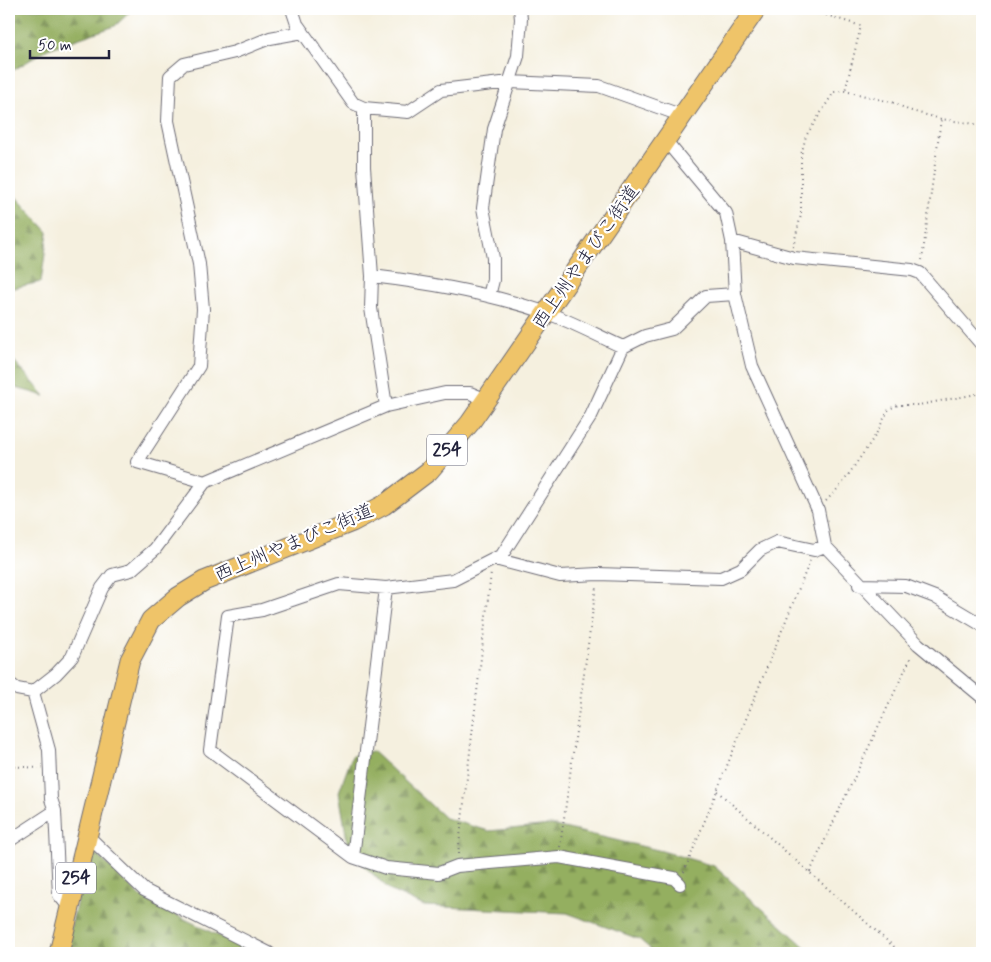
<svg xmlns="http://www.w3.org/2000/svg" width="991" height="962" font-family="Mynerve,'Klee One',sans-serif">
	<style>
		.forest { fill: url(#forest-firs); stroke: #5b684e }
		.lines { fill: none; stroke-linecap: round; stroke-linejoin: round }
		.minor-casing { stroke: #6c6a74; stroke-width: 14 }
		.highway-casing { stroke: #6c6a74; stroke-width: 21 }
		.path { stroke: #6c6a74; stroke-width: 2; stroke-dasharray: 1 4; stroke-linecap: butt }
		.minor { stroke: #fff; stroke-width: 12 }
		.highway { stroke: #efc469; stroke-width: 19 }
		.labels { text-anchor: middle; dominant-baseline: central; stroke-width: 4.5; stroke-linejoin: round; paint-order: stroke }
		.shield { fill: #fff; stroke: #646476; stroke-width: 1 }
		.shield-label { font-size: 18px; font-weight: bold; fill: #22223b }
		.street-label { font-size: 19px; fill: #22223b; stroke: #fff }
	</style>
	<defs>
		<pattern id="forest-firs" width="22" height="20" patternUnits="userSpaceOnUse" patternTransform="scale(1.25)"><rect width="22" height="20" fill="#94af60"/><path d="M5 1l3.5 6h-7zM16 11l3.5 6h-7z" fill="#788e50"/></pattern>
	</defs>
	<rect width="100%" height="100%" fill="#fff"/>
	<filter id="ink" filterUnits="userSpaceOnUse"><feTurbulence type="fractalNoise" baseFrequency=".02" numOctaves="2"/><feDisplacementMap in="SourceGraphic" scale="10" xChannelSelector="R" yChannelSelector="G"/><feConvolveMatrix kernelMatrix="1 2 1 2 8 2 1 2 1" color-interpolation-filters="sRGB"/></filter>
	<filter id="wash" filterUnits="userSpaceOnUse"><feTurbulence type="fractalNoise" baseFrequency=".0096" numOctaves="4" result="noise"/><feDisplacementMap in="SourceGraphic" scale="20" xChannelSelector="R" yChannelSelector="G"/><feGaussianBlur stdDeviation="1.12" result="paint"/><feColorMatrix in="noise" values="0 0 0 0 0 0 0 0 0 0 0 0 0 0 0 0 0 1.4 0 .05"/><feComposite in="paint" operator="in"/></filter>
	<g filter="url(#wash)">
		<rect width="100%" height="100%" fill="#f5f0df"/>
		<path class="forest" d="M9 9H133L115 26 48 49 9 73Z
			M9 189 48 232 41 282 9 289Z
			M9 355 45 396 9 386Z
			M372 751 445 818 489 831 551 825 662 851 714 866 812 953H655L639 939 567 913 424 906 391 891 349 852 339 792 352 756Z
			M90 848 141 897 253 953H69L66 946Z"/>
	</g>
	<g filter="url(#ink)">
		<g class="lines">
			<defs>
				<path id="minor" d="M292 9 297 24 353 103 364 108 408 112 441 90 510 82 599 86 683 116
					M364 108V167L372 276 371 308 386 406
					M666 141 726 213 732 241 735 294 752 366 818 510 825 546 918 644 982 697
					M732 241 794 258 912 270 920 273 982 345
					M372 276C431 283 490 293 547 313 573 322 598 336 623 347
					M489 296 493 280V258L483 208 494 129 518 56 521 19 520 9
					M205 482 137 462 199 366 203 309 199 264 168 121 170 76 184 64 235 52 270 38 303 32
					M495 559 560 576 598 574 721 578 741 569 760 550 777 542 814 550 825 546
					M859 585 906 586 935 597 982 625
					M9 683 17 689 33 692 49 750 51 799 55 811 59 895 69 907
					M33 692 56 674 72 657 102 588 112 575 131 570 155 549 205 482 386 406 445 393H470L487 400
					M88 836 144 890 269 953
					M9 841 55 811
					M353 857 386 588
					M680 884 674 878 559 857 457 866 439 873 386 868 353 857 210 750 228 616 262 610 339 584 386 588 453 580 502 555 591 416 623 347 645 336 672 329 706 296 735 294"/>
				<path id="highway" d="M59 953 130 660 151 620 178 597 204 581 352 522 384 505 429 471 470 423 756 9"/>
			</defs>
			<use href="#minor" class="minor-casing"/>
			<use href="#highway" class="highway-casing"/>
			<path class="path" d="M807 9 861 26 845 91
				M793 247 801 215V155L806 136 834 92 845 91 895 103 908 110 941 119 982 125
				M922 260 941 119
				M826 501 842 484 875 436 889 409 898 405H919L982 393
				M9 766 39 768
				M717 791 901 953
				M560 847 596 587
				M458 854 491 573
				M684 872 810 561
				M810 872 912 655"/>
			<use href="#minor" class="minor"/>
			<use href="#highway" class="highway"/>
		</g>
	</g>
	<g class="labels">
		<g class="shield">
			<rect x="427" y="434.5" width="40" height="31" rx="4"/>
			<rect x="56" y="862.5" width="40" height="31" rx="4"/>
		</g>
		<g class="shield-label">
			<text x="447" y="450">254</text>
			<text x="76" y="878">254</text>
		</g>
		<g class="street-label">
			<text transform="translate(586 257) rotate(-55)">西上州やまびこ街道</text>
			<text transform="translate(294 543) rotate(-23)">西上州やまびこ街道</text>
		</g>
	</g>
	<rect width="991" height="962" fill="none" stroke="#fff" stroke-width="30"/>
	<path d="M30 50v8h79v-8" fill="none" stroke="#22223b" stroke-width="2.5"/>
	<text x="38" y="50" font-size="15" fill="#22223b" stroke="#ffffff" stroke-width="4" paint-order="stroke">50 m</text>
</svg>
